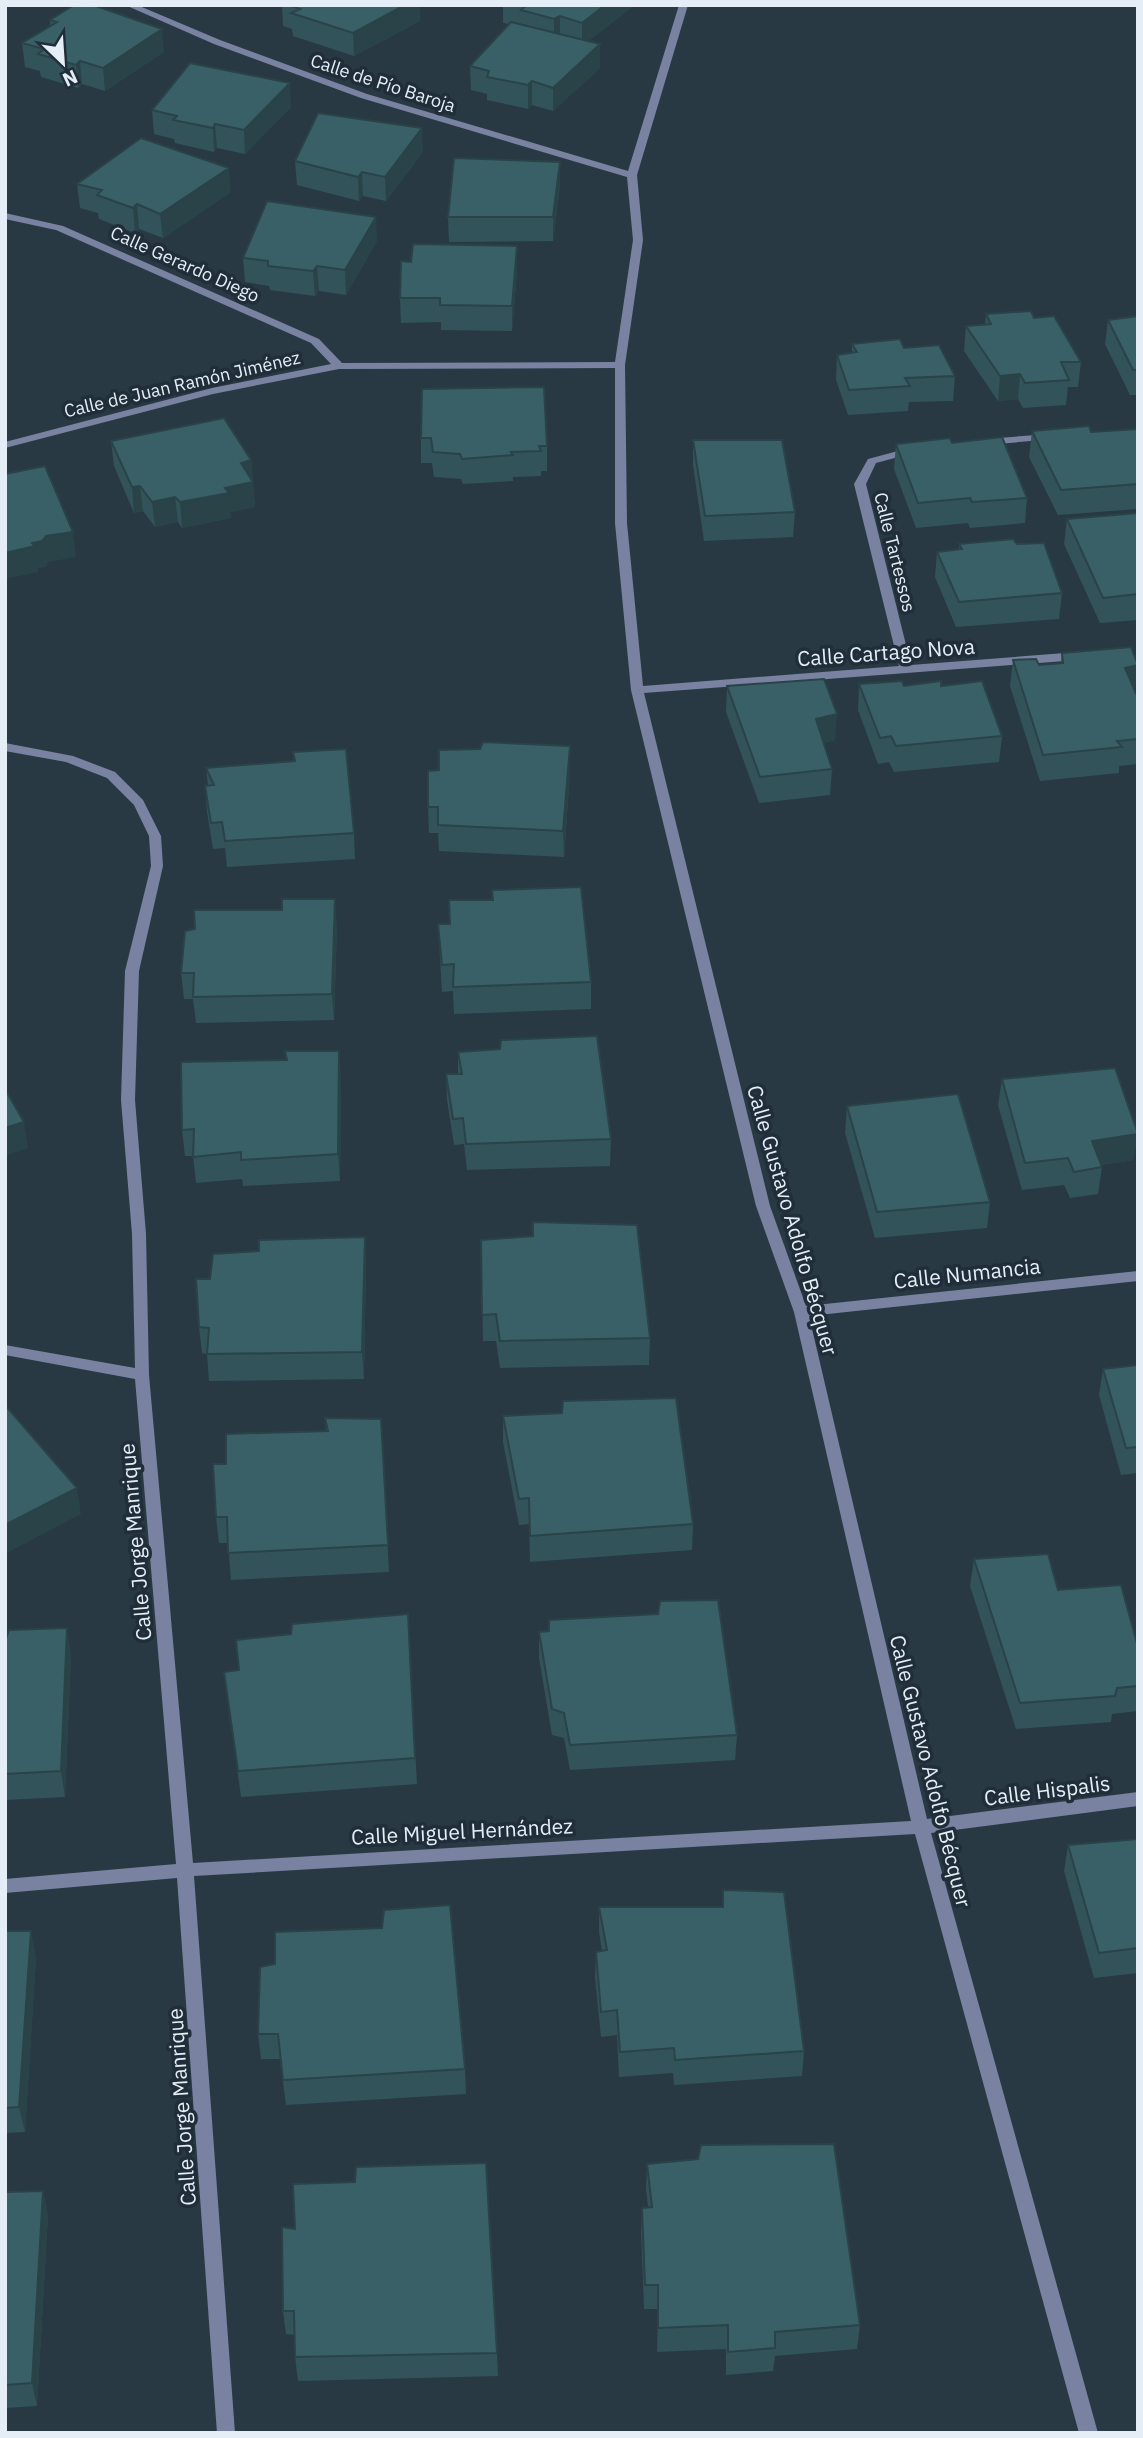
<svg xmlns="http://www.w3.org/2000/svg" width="1143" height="2438" font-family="'IBM Plex Sans',sans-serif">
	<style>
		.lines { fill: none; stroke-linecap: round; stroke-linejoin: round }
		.minor { fill: #7983a1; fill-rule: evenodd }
		.wall { fill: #325359 }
		.shaded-wall { fill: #294348 }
		.building { fill: #3a6067; stroke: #294348; stroke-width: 2 }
		.labels { text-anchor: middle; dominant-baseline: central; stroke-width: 7; stroke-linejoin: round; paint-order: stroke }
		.far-street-label { font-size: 18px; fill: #e5eef6; stroke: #202e39 }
		.street-label { font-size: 21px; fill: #e5eef6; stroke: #202e39 }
	</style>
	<rect width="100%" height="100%" fill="#293944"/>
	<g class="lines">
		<path class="minor" d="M125 5H137L220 40 367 94 628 171 679 5H688L637 175 643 240 625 365 627 523 643 686 899 666 854 484 868 459 913 447 917 448V452L876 463 866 484 911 665 1078 652 1084 656 1078 660 644 693 770 1206 806 1306 1138 1271V1281L809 1316 927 1819 1138 1792V1806L931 1833 1098 2433H1079L915 1834 194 1876 235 2433H217L177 1878 5 1893V1879L176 1864 135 1379 5 1355V1345L135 1368 132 1234 121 1100 125 971 151 866 149 836 134 805 107 778 66 762 5 751V743L73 756 115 772 143 800 161 836 163 866 139 971 135 1100 146 1234 149 1375 193 1863 911 1821 794 1312 756 1206 631 690 615 523V368L339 369 213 394 5 448V442L212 388 331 364 311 343 56 230 5 219V213L63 226 319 339 342 363 615 362 633 240 627 177 361 98 214 44Z
			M1049 434 1054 437 1053 439 986 445 981 442 986 439Z"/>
	</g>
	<path class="wall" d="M282 5H419L420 21 354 56 293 36 292 29 283 26Z
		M503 5H635L588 41 600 68 553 111 532 105 528 109 487 100V94L471 90 470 66 510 24 503 23Z
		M50 20 164 52 105 91 82 84 78 88 41 77 40 71 25 67 22 43 50 26Z
		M291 107 245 154 217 148 214 152 175 143 174 139 154 134 152 110Z
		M423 152 386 201 363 196 359 201 297 185 295 161Z
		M77 184 231 192 163 238 139 229 135 233 99 219 98 213 80 208Z
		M560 186 553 241 449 242 448 217Z
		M377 241 346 295 319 291 315 296 270 290 269 286 245 282 243 258Z
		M517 246V271L512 331 441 330V322L401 323 400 298 411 262Z
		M986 314 1034 318 1081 362 1078 387H1068L1066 405 1023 408 1018 399 998 401 964 351 966 326 985 324Z
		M1138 316V395H1130L1105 344 1108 320Z
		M852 344 904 348 955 376 953 401 909 402 908 411 848 415 836 380 837 355 852 353Z
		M1138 429V509L1058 515 1029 457 1032 431 1091 432Z
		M421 438 547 446V471H541V476L513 477V481L463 484 461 479 434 477 432 463H421Z
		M693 440 795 512 793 537 704 541 693 465Z
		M111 441 251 460 255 507 230 512 231 518 182 528 178 522 155 527 143 511 134 513 114 466Z
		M952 443 1027 498 1025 523 970 528 968 523 916 528 894 469 896 444Z
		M1138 513V620L1100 623 1064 544 1067 519Z
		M959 544H1017L1062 593 1059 619 956 627 935 577 937 552 959 550Z
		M1062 653 1135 691 1138 698V764L1119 766V773L1040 781 1010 686 1013 660 1039 665 1061 663Z
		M859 684 941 686 1002 736 999 762 894 772 889 762 878 764 858 710Z
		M727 686 835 740 823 743 832 769 830 795 759 803 726 712Z
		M570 746V772L564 857 439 851 438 833H429L428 807 439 770Z
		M293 752 354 833 355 859 227 867 225 848 213 849 207 812 205 786H208L206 768 294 761Z
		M492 890 591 982V1009L454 1014 453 991 442 992 438 924H449V900H492Z
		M282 910 337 926 334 1020 196 1023 193 999H184L181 973Z
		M285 1051 341 1077 340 1181 243 1186 242 1179 196 1183 193 1156H185L182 1130 286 1060Z
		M458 1052 611 1139 610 1166 467 1170 464 1144 454 1145 447 1100 446 1074H458Z
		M1002 1079 1138 1134 1133 1160 1101 1165 1102 1167 1098 1194 1070 1198 1064 1185 1022 1190 998 1105Z
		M847 1106 990 1202 987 1228 875 1238 845 1133Z
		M481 1240 650 1338 649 1365 500 1368 496 1341H483Z
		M366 1264 364 1379 209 1381 207 1354 202 1353 199 1327 210 1279Z
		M1138 1365V1473L1121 1475 1099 1395 1103 1369Z
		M503 1416 693 1524 692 1550 530 1562 529 1524 519 1525 503 1442Z
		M325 1418 381 1419 389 1572 231 1580 228 1543H219L216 1517 226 1464 326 1431Z
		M974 1559 1058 1590 1138 1647V1711L1112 1714 1111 1722 1016 1729 970 1586Z
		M408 1614 417 1784 241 1797 224 1672 239 1670 291 1634Z
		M539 1632 737 1735 735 1760 570 1770 564 1738 552 1735 539 1658Z
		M5 1642 71 1654 65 1797 5 1800Z
		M1138 1839V1973L1094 1978 1064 1871 1068 1845Z
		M599 1907 804 2051 802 2076 674 2085 673 2073 619 2077 617 2035 601 2037 595 1977 596 1952 602 1951 599 1932Z
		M382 1928 465 2069 466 2094 286 2105 280 2059H261L258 2034 275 1964Z
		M5 1931 36 1957 25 2132 5 2133Z
		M647 2164 860 2325 857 2349 775 2356 773 2371 726 2375V2349L657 2352 658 2309H644L641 2233 642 2208 648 2207 646 2188Z
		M43 2191 48 2215 37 2406 5 2408V2192Z
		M282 2227 497 2353 498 2376 298 2381 295 2357V2335L286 2334 283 2311Z"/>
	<path class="shaded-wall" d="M405 5H419L420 21 354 56 353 33Z
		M605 5H635L582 46V23Z
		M560 16V40L554 43V19Z
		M162 29 164 52 105 91 103 68Z
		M600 44V68L553 111V88Z
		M80 61 82 84 78 88 76 65Z
		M532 81V105L528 109V85Z
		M290 83 291 107 245 154 244 130Z
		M215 124 217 148 214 152 213 128Z
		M422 128 423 152 386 201 385 177Z
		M560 162V186L553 241V217Z
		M229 168 231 192 163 238 160 214Z
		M362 172 363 196 359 201 358 177Z
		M137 204 139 229 135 233 133 208Z
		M376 217 377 241 346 295 345 270Z
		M517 246V271L512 331V306Z
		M317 266 319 291 315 296 313 271Z
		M1020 374 1018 399 998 401 1000 376Z
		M251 460 255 507 230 512 231 518 182 528 180 502 225 488 241 463Z
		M140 486 143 511 134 513 132 487Z
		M175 497 178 522 155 527 152 502Z
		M73 532 76 557 49 562 46 567 38 568V572L5 579V553L46 536Z
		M1138 665V670L1135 691 1125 668Z
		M837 714 835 740 814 745 816 719Z
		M570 746V772L564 857 563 831Z
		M335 899 337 926 334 1020 332 994Z
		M339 1051 341 1077 340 1181 338 1154Z
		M24 1122 28 1148 5 1156V1128Z
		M1138 1134 1133 1160 1088 1167 1092 1141Z
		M365 1237 366 1264 364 1379 362 1352Z
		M77 1488 81 1514 5 1554V1525Z
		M67 1628 71 1654 65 1797 61 1771Z
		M31 1931 36 1957 25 2132 19 2107Z
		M43 2191 48 2215 37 2406 32 2383Z"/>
	<path class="building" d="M74 5H93L162 29 103 68 80 61 76 65 38 54 44 49 22 43 57 22 50 20Z
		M289 5H405L353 33 291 13 300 9Z
		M527 5H605L582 23 560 16 554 19 521 10Z
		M511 22 600 44 553 88 532 81 528 85 487 77 489 71 470 66Z
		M190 63 290 83 244 130 215 124 213 128 173 120 177 116 152 110Z
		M318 113 422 128 385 177 362 172 358 177 295 161Z
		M141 138 229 168 160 214 137 204 133 208 97 195 102 190 77 184Z
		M454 158 560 162 553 217H448Z
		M267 201 376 217 345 270 317 266 313 271 268 266V261L243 258Z
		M413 244 517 246 512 306 440 305V298H400L401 261 411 262Z
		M1031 311 1034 318 1054 316 1081 362H1061L1069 380 1025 383 1020 374 1000 376 966 326 991 324 986 314Z
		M1138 316V370H1133L1108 320Z
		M900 339 904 348 939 345 955 376 905 378 910 386 849 390 837 355 857 352 852 344Z
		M544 387 547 446H539L541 451 511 452 513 455 462 459 460 454 433 452 431 438H421L422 389Z
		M224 418 251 460 241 463 253 482 225 488 229 493 180 502 175 497 152 502 140 486 132 487 111 441Z
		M1089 426 1091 432 1138 429V484L1061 490 1032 431Z
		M1002 437 1027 498 972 502 970 498 918 503 896 444 950 438 952 443Z
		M693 440H782L795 512 705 516Z
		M45 466 73 532 46 536 42 541 32 543 35 546 5 553V474Z
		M1138 513V594L1103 598 1067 519Z
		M1013 539 1017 544 1044 543 1062 593 959 602 937 552 962 549 959 544Z
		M1131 647 1138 665 1125 668 1138 698V739L1117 741 1122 747 1043 755 1013 660 1036 659 1039 665 1063 663 1062 653Z
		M824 679 837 714 816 719 832 769 760 777 727 686Z
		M902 681 904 686 941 681V686L982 681 1002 736 896 746 891 736 880 738 859 684Z
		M483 742 570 746 563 831 438 825V807H428V771L439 770V750L480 749Z
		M346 749 354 833 225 841 222 822 211 823 205 786 214 785 206 768 295 761 293 752Z
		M581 887 591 982 453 987 454 964 442 965 438 924H450L449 900H493L492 890Z
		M282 899H335L332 994 193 997 194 973H181L185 931 195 929 194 910H282Z
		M597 1036 611 1139 466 1144 463 1118 453 1119 446 1074H462L458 1052 500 1049 501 1040Z
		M285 1051H339L338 1154 241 1160V1152L193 1157 194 1129 182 1130 181 1062 287 1060Z
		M1115 1068 1138 1134 1092 1141 1102 1167 1074 1172 1068 1158 1025 1163 1002 1079Z
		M5 1089 24 1122 5 1128Z
		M958 1094 990 1202 877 1212 847 1106Z
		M533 1222 637 1225 650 1338 500 1341 496 1314 482 1315 481 1240 533 1236Z
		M365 1237 362 1352 207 1354 209 1328 199 1327 196 1279H210L213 1254 259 1251V1240Z
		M1138 1365V1447L1126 1448 1103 1369Z
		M676 1398 693 1524 530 1536 529 1498 519 1499 503 1416 562 1413 563 1401Z
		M5 1405 77 1488 5 1525Z
		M325 1418 381 1419 388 1545 228 1553 227 1517H216L213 1464H226V1434L328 1431Z
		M1048 1554 1058 1590 1121 1585 1138 1647V1686L1117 1688 1115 1696 1020 1703 974 1559Z
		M718 1600 737 1735 570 1745 564 1713 552 1709 539 1632 549 1631V1620L658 1614 660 1601Z
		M408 1614 415 1758 238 1771 224 1672 239 1670 236 1640 291 1634 292 1624Z
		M67 1628 61 1771 5 1774V1642L9 1630Z
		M1138 1839V1948L1099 1953 1068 1845Z
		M723 1890 784 1892 804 2051 675 2060 674 2048 620 2052 617 2010 601 2012 596 1952 607 1950 599 1907H723Z
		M450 1905 465 2069 283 2080 278 2034H258L260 1967 275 1964V1932L382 1928 384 1910Z
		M5 1931H31L19 2107 5 2108Z
		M834 2144 860 2325 775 2332V2348L728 2352V2325L658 2328V2285H645L642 2208 652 2207 647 2164 698 2159 701 2145Z
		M486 2163 497 2353 295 2357 294 2311H283L282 2227 295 2229 293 2184 355 2182 356 2167Z
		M43 2191 32 2383 5 2385V2192Z"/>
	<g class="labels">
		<g class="far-street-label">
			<text transform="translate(383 83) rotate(18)">Calle de Pío Baroja</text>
			<text transform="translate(185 264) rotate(24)">Calle Gerardo Diego</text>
			<text transform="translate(182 384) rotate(-13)">Calle de Juan Ramón Jiménez</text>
			<text transform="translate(895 552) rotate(76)">Calle Tartessos</text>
		</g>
		<g class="street-label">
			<text transform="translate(886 652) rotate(-4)">Calle Cartago Nova</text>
			<text transform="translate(793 1220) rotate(74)">Calle Gustavo Adolfo Bécquer</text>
			<text transform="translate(967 1273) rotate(-6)">Calle Numancia</text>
			<text transform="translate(135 1542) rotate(-95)">Calle Jorge Manrique</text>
			<text transform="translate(931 1771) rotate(76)">Calle Gustavo Adolfo Bécquer</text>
			<text transform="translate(1047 1790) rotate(-7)">Calle Hispalis</text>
			<text transform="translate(462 1831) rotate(-3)">Calle Miguel Hernández</text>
			<text transform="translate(181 2107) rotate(-94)">Calle Jorge Manrique</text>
		</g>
	</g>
	<rect width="1143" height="2438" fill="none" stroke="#e5eef6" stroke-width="14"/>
	<g transform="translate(63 63) rotate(155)" stroke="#202e39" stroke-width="5" paint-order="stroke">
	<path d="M0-5L12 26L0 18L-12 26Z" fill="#e5eef6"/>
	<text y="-10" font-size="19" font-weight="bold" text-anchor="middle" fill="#e5eef6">N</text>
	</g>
</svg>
